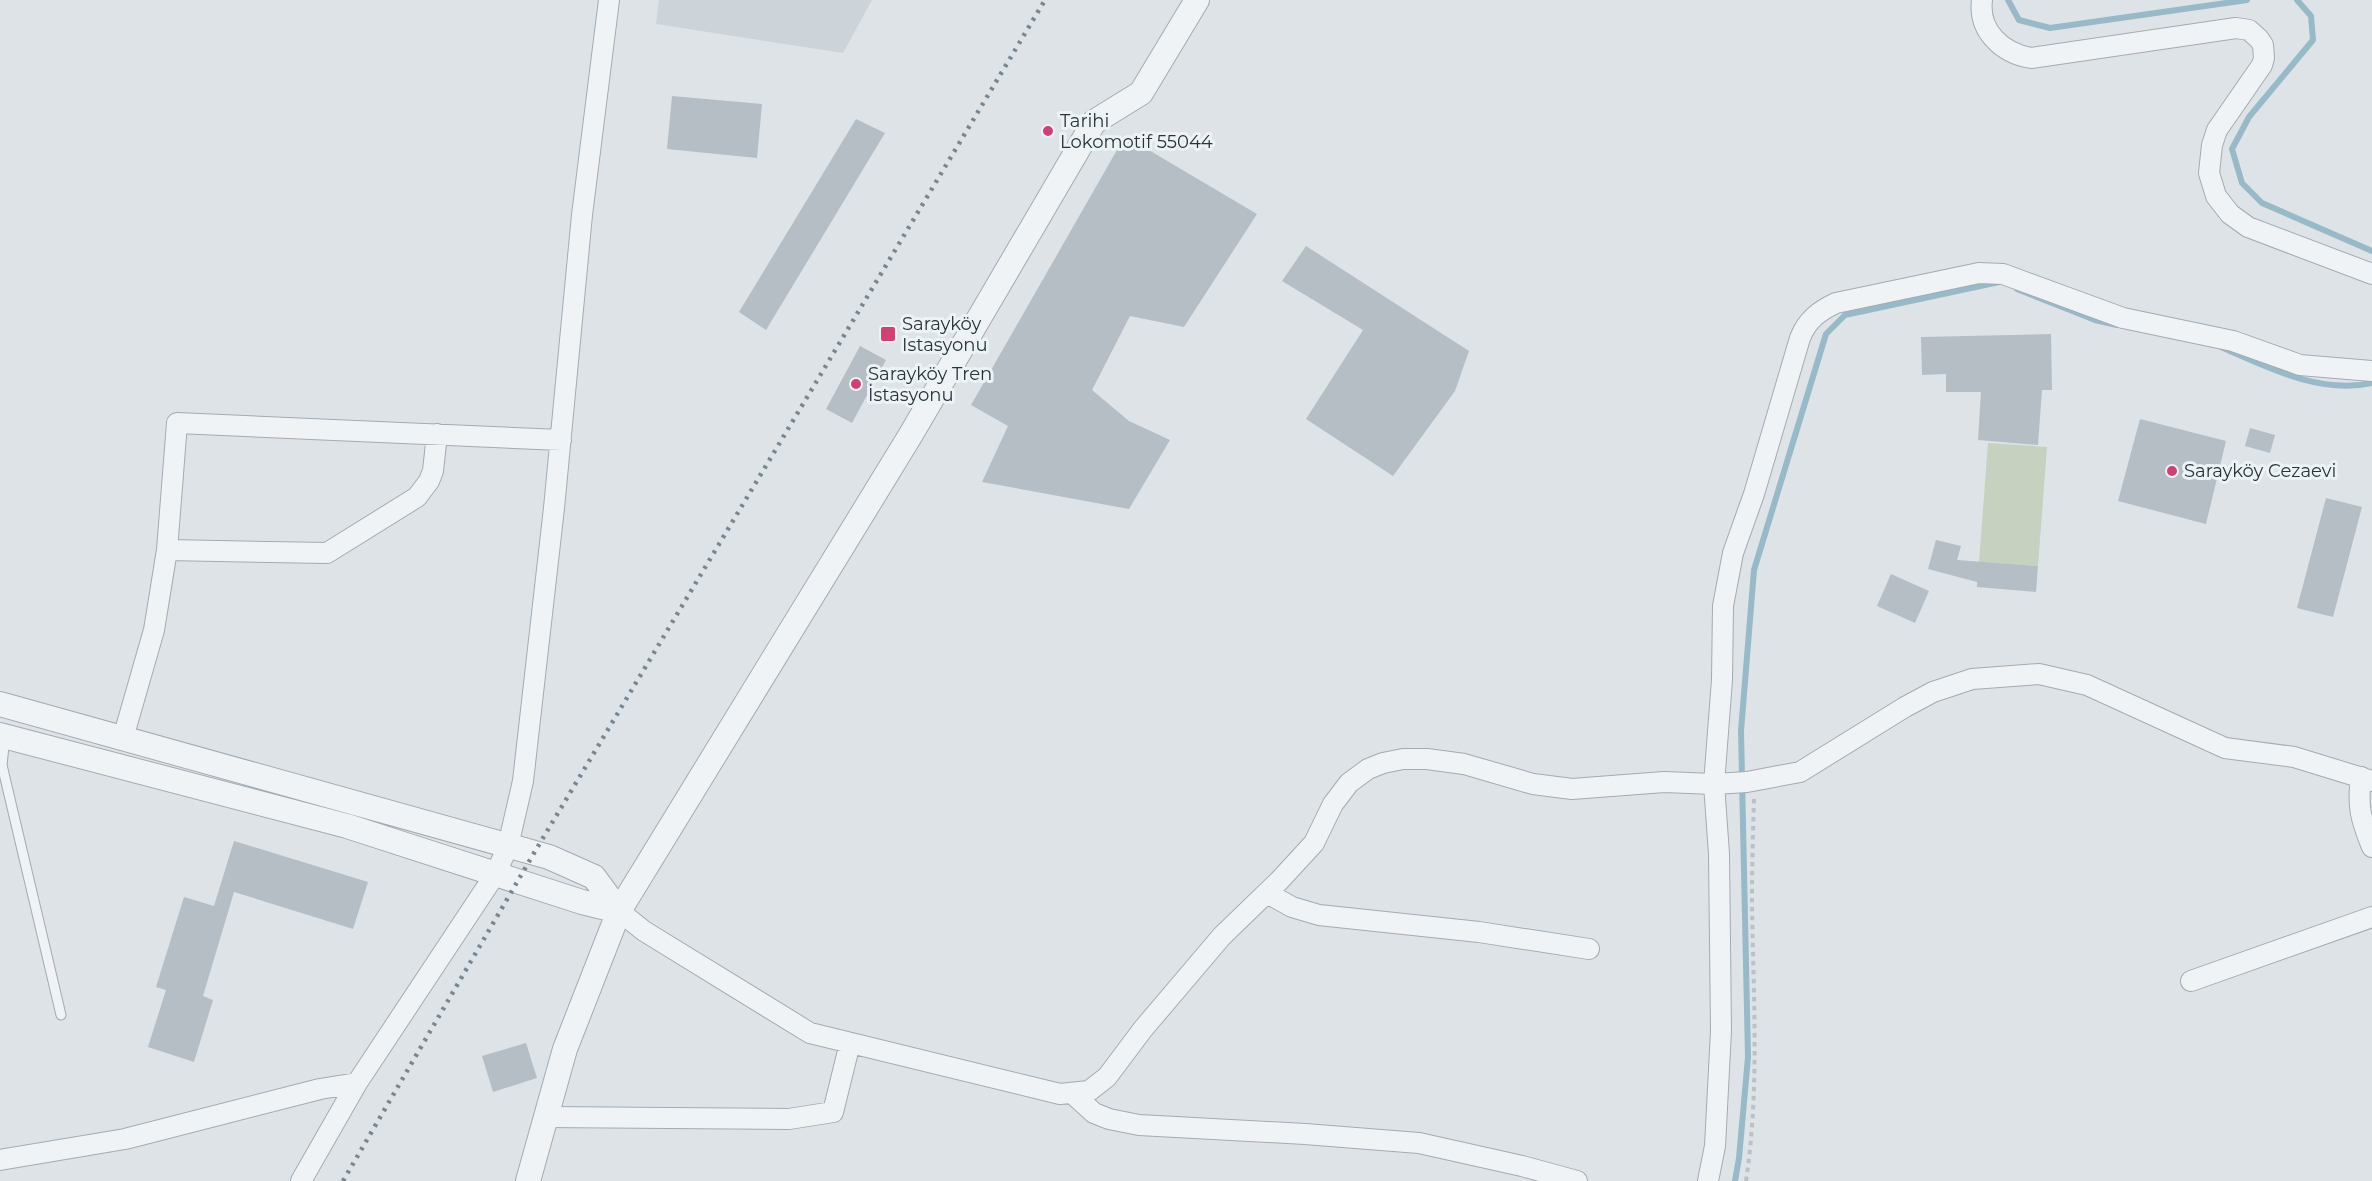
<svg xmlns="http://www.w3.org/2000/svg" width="2372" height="1181" font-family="Montserrat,sans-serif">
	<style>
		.built { fill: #ccd3d9 }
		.green { fill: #c7d1bf }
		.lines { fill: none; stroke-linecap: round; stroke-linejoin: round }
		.stream { stroke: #98b9c8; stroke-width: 6 }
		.building { fill: #b5bec4 }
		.service-casing { stroke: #a3abb1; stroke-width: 11 }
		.minor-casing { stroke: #a3abb1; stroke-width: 22 }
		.tertiary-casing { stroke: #a3abb1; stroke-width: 26 }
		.path { stroke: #bcc1c6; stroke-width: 4; stroke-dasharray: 4.5 4.5; stroke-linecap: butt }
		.service { stroke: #f0f3f6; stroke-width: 9 }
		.minor { stroke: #f0f3f6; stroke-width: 20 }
		.tertiary { stroke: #f0f3f6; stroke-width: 24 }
		.rail { stroke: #778691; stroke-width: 4.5; stroke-dasharray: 3 6; stroke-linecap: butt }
		.poi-dot { fill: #cd4272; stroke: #edf2f5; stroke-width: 2 }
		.labels { text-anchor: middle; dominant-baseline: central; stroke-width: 6; stroke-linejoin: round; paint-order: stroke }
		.poi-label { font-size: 18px; fill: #27343e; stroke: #edf2f5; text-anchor: start }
	</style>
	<rect width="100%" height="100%" fill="#dee3e7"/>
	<path class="built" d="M659 0H872L843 53 656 24Z"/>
	<path class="green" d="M1988 443 2047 447 2038 566 1979 562Z"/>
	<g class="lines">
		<path class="stream" d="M2008 0 2019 20 2050 28 2247 0
			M2297 0 2311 16 2313 40 2249 117 2232 149 2242 183 2262 203 2372 251
			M2017 289 2095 320 2117 325
			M2221 347C2267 367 2320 395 2372 383
			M1735 1181 1739 1158 1748 1057 1741 731 1754 570 1826 334 1845 315 1999 282"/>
	</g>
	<path class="building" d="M672 96 762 104 757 158 667 149Z
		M856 119 885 133 766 330 739 312Z
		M1125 136 1257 214 1184 327 1130 316 1092 390 1129 421 1170 440 1129 509 982 482 1008 426 971 405Z
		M1306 246 1469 351 1455 391 1393 476 1306 419 1363 330 1282 281Z
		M2051 334 2052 390H2042L2038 445 1978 440 1981 392H1946V374L1922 375 1921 337Z
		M860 346 886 360 852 423 826 409Z
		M2140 419 2226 441 2206 524 2118 501Z
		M2250 428 2275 435 2270 453 2245 446Z
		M2326 498 2362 507 2333 617 2297 608Z
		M1936 540 1961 546 1957 560 2038 566 2036 592 1977 587V582L1928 569Z
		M1891 574 1929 591 1915 623 1877 606Z
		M234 841 368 882 353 929 234 892 203 996 213 1000 194 1062 148 1047 166 990 156 987 184 897 214 906Z
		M526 1043 537 1078 493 1092 482 1056Z"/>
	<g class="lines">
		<defs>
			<path id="service" d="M5 737 2 765 61 1015"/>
			<path id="minor" d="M1982 0C1978 31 2002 53 2031 58L2236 28 2249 30 2259 39 2263 45 2264 58 2262 65 2217 130 2212 145 2209 173 2216 196 2230 214 2248 227 2372 274
				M167 550 327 553 417 497 429 481 433 471 437 434
				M123 738 154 630 167 550 177 423 561 440
				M2361 777C2357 807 2361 820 2372 847
				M1267 893 1292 907 1319 915 1479 932 1589 949
				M619 911 644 931 810 1033 1060 1094 1089 1091 1107 1077 1143 1029 1222 936 1280 880 1314 843 1333 804 1349 783 1368 769 1383 763 1403 759H1427L1464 764 1533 784 1572 789 1664 782 1714 784 1747 782 1800 772 1905 707 1933 692 1972 679 2039 674 2087 685 2225 748 2294 757 2372 781
				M2191 981 2372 917
				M1072 1093 1094 1113 1109 1119 1139 1125 1305 1134 1419 1143 1522 1166 1577 1181
				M546 1117 789 1119 833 1112 850 1043
				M0 1160 125 1139 320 1089 357 1083
				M301 1181 357 1083 496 873 508 846 523 781 554 508 582 215 609 0
				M1708 1181 1715 1146 1721 1031 1719 854 1714 784 1722 680 1723 606 1733 553 1754 494 1800 338C1807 320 1819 311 1836 303L1979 273 2003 274 2123 318 2233 341 2300 365 2372 371"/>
			<path id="tertiary" d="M0 704 549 857 594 877 619 911
				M0 735 347 826 582 902 619 911
				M528 1181 565 1049 619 911 910 436 1094 122 1141 93 1197 0"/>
		</defs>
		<use href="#service" class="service-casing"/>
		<use href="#minor" class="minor-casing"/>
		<use href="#tertiary" class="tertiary-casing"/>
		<path class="path" d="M1746 1181C1760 1088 1753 992 1752 899 1752 865 1753 832 1754 798"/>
		<use href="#service" class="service"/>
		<use href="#minor" class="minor"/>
		<use href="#tertiary" class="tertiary"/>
		<path class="rail" d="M343 1181 534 853 1045 0"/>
	</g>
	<g class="poi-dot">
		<circle cx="1048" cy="131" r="6"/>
		<rect x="880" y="326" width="16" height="16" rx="3"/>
		<circle cx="856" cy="384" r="6"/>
		<circle cx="2172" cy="471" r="6"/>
	</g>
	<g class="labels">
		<g class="poi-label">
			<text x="1060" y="121">Tarihi<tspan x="1060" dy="21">Lokomotif 55044</tspan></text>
			<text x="902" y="324">Sarayköy<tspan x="902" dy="21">Istasyonu</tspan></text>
			<text x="868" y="374">Sarayköy Tren<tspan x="868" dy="21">İstasyonu</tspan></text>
			<text x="2184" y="471">Sarayköy Cezaevi</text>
		</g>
	</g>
</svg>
